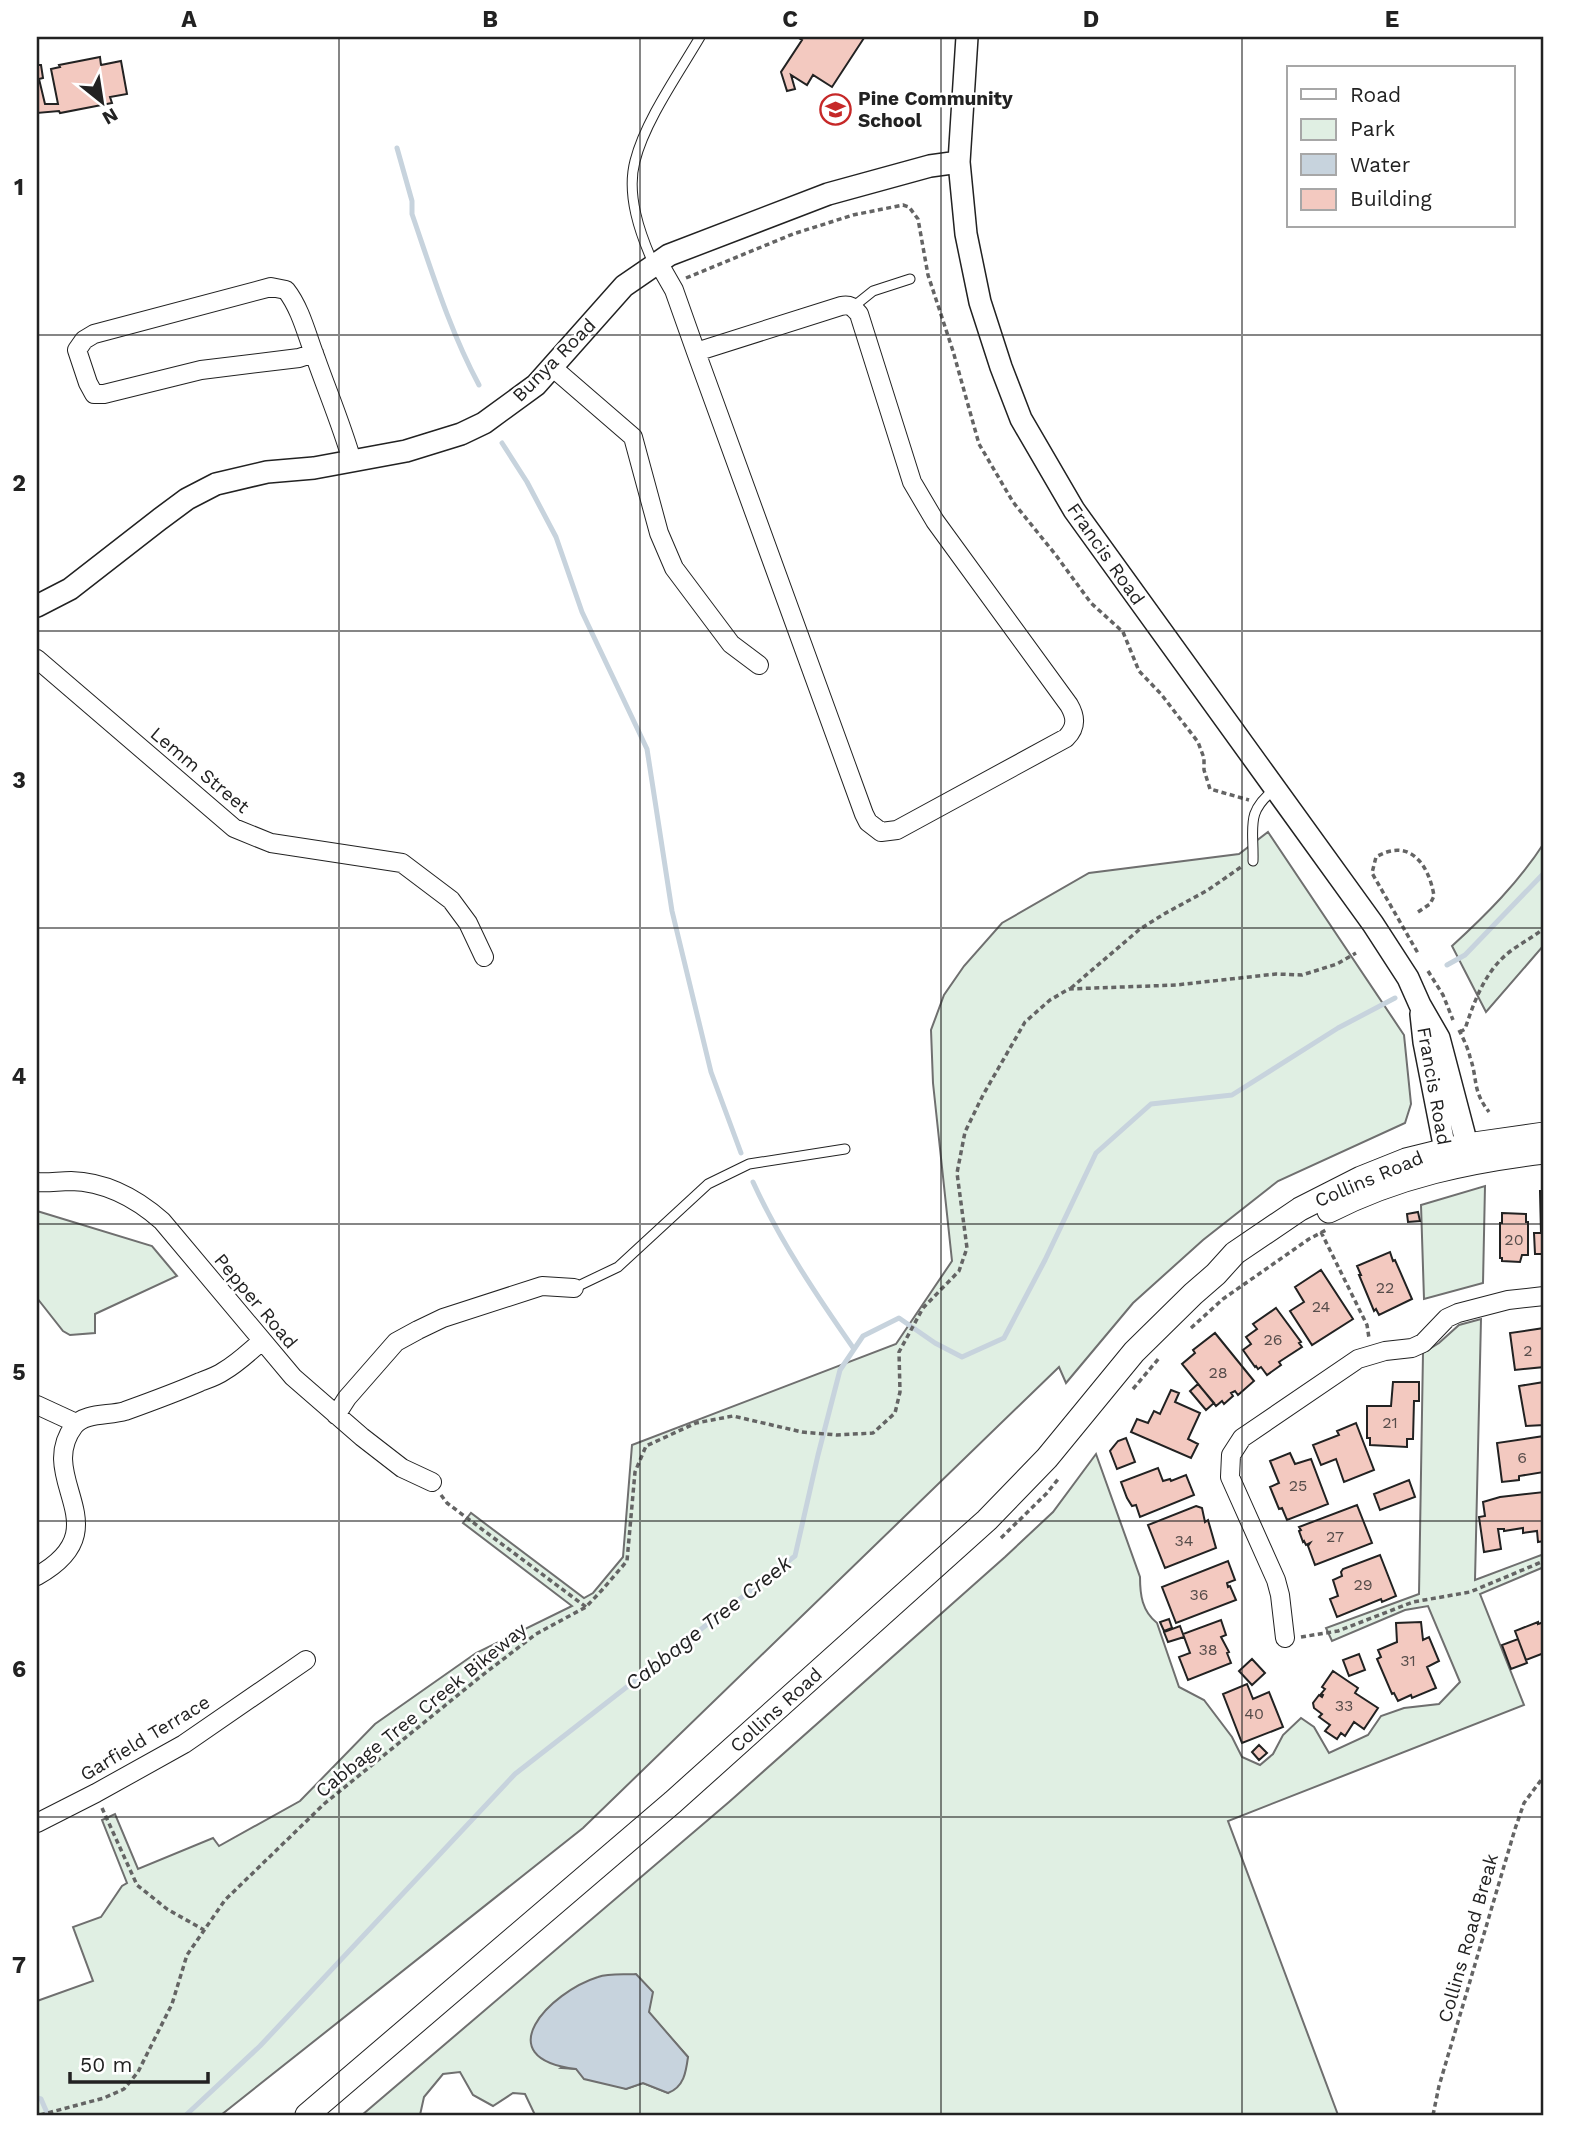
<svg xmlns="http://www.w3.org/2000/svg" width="1581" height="2152" font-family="'Work Sans',sans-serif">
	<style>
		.green { fill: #e0efe3; stroke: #6f6f6f; stroke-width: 2; fill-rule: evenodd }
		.water { fill: #c7d3dd; stroke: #6f6f6f; stroke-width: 2 }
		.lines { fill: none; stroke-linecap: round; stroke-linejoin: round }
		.stream { stroke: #c7d3dd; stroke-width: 5 }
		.building { fill: #f3c9c0; stroke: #222; stroke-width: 2 }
		.service-casing { stroke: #222; stroke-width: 11 }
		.minor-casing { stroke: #222; stroke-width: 20 }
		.tertiary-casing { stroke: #222; stroke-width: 24 }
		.secondary-casing { stroke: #222; stroke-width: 25 }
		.path { stroke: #646464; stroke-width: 3.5; stroke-dasharray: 5 3.5; stroke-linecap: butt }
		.service { stroke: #fff; stroke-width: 9 }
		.minor { stroke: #fff; stroke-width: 18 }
		.tertiary { stroke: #fff; stroke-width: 21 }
		.secondary { stroke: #fff; stroke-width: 23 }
		.grid { fill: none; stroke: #222; stroke-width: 2; stroke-opacity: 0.55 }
		.labels { text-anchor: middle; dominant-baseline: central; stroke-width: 5; stroke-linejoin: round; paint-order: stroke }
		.number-label { font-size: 16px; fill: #564c4a }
		.poi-label { font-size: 19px; font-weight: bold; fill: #222; stroke: #fff; text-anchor: start }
		.street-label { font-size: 19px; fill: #222; stroke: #fff }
		.water-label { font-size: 21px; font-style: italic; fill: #222; stroke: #fff }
		.neatline { fill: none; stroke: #222; stroke-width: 2.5 }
		.grid-label { font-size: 23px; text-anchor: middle; font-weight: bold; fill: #222 }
	</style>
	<rect width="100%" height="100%" fill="#fff"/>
	<path class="green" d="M1268 832 1404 1035 1411 1104 1405 1123 1278 1181 1203 1240 1133 1303 1066 1383 1059 1367 583 1828 221 2115H37V2001L93 1981 73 1927 101 1917 122 1886 127 1883 102 1820 115 1814 138 1869 213 1838 219 1846 300 1801 375 1724 476 1653 572 1606 463 1523 471 1513 584 1598 593 1593 623 1557 632 1445 896 1344 952 1261 933 1083 931 1030 944 995 964 966 1002 923 1089 873 1239 854Z
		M1544 843V945L1486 1012 1452 946C1486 915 1519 882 1544 843Z
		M1485 1186 1483 1283 1424 1299 1421 1205Z
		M37 1211 152 1246 177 1276 95 1314V1333L70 1335 63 1331 37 1298Z
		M1481 1319 1475 1580 1544 1554V1567L1480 1594 1524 1705 1228 1821 1338 2115H535L525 2094 513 2093 493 2106 473 2095 460 2072 443 2074 424 2097 420 2115H362L729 1802 1005 1557 1053 1512 1096 1454 1140 1577C1140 1595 1142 1611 1157 1623L1179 1687 1204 1700 1232 1737 1242 1757 1260 1765 1273 1754 1283 1735 1301 1718 1314 1727 1329 1753 1368 1735 1381 1716 1404 1708 1439 1704 1460 1682 1428 1606 1405 1610 1332 1641 1326 1628 1419 1594 1423 1353 1439 1343 1459 1325ZM648 2012 688 2057 668 2093 643 2083 626 2089 576 2069 561 2068Z"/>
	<path class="water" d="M636 1974 653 1992 649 2012 688 2057C686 2072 684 2087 668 2093L643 2083 626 2089 584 2079 576 2069C486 2058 550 1992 598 1977 609 1973 624 1975 636 1974Z"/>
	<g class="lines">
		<path class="stream" d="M397 148 412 201V214C432 272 450 331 479 385
			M502 443 527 482 556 537 582 612 647 749 672 911 711 1072 741 1153
			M1447 965 1465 955 1544 873
			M753 1182C780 1241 817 1296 854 1349
			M37 2098 41 2099 48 2115
			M186 2115 260 2046 515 1774 795 1556 818 1455 840 1370 863 1336 899 1318 935 1343 962 1357 1004 1338 1045 1260 1096 1153 1151 1104 1232 1095 1338 1028 1395 998"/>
	</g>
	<path class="building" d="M797 37H862L864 38 832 87 813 75 807 85 791 75 795 89 787 91 781 72 802 40Z
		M100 57 101 65 121 61 127 94 110 97 112 103 60 113 59 111 37 113V65H41L43 78 39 79 45 104H58L51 69 60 67 59 65Z
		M1540 1191H1544V1254H1535L1534 1233H1541Z
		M1418 1212 1420 1221 1408 1222 1407 1214Z
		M1502 1213 1526 1214V1222H1528V1255H1522L1520 1262 1502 1261V1258H1500V1223H1502Z
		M1390 1252 1393 1261 1395 1260 1412 1299 1379 1315 1376 1309 1374 1311 1359 1275H1361L1357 1266Z
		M1321 1270 1353 1319 1312 1345 1290 1311 1304 1302 1295 1287Z
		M1276 1308 1301 1342 1299 1343 1302 1347 1279 1362 1281 1365 1267 1375 1261 1367 1258 1369 1256 1366 1255 1367 1243 1350 1251 1344 1246 1337 1257 1329 1253 1324Z
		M1544 1328V1367L1515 1370 1510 1333Z
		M1215 1333 1254 1381 1238 1395 1235 1391 1231 1393 1233 1396 1224 1404 1222 1401 1216 1406 1182 1364 1195 1353 1193 1350Z
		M1393 1382H1419V1401H1414L1413 1439H1407V1447L1370 1445V1438H1367V1406H1391Z
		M1544 1382V1425L1526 1426 1519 1386Z
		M1198 1384 1214 1403 1206 1410 1190 1391Z
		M1171 1390 1179 1393 1175 1402 1200 1413 1188 1439 1198 1444 1191 1458 1131 1432 1137 1419 1148 1423 1154 1411 1160 1414Z
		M1356 1423 1374 1470 1344 1482 1336 1459 1321 1465 1313 1445 1339 1435 1337 1431Z
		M1544 1436V1472L1519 1476V1480L1502 1482 1497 1443Z
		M1126 1438 1135 1462 1117 1469 1110 1451 1118 1441Z
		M1290 1453 1295 1464 1311 1459 1328 1504 1287 1520 1282 1508 1279 1509 1270 1487 1279 1483 1270 1461Z
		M1158 1468 1163 1481 1170 1479 1171 1481 1186 1475 1194 1495 1140 1517 1136 1505 1132 1506 1127 1498 1121 1482Z
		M1409 1480 1415 1497 1380 1510 1374 1494Z
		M1544 1492V1541L1538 1542 1537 1531 1523 1533V1528L1504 1531V1529H1498L1501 1549 1484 1552 1479 1517 1485 1516 1483 1502 1500 1497Z
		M1357 1505 1372 1543 1315 1565 1308 1546 1310 1543 1306 1545 1304 1541 1303 1542 1299 1531 1301 1530 1299 1527Z
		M1196 1506 1202 1508 1205 1522 1208 1520 1216 1548 1165 1568 1148 1525Z
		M1380 1555 1396 1596 1382 1602 1381 1599 1337 1617 1330 1599 1338 1596 1333 1580 1342 1576 1341 1572 1343 1569Z
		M1228 1561 1235 1580 1227 1583 1228 1587 1230 1586 1236 1600 1176 1623 1162 1587Z
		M1169 1619 1172 1628 1164 1631 1160 1622Z
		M1221 1620 1226 1635 1221 1637 1229 1652 1227 1653 1231 1663 1188 1680 1179 1657 1190 1653 1183 1634Z
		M1421 1622 1423 1640 1429 1637 1439 1661 1427 1667 1436 1688 1412 1698 1411 1695 1398 1701 1394 1693 1392 1694 1377 1659 1381 1657 1378 1650 1397 1642 1396 1623Z
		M1538 1622V1624L1544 1622V1653L1526 1660 1515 1631Z
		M1180 1626 1184 1637 1168 1642 1164 1632Z
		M1518 1639 1527 1663 1511 1669 1502 1645Z
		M1359 1654 1365 1670 1349 1676 1343 1660Z
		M1252 1659 1265 1673 1252 1685 1239 1671Z
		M1333 1671 1358 1688 1355 1693 1378 1708 1364 1729 1354 1722 1345 1736 1341 1733 1337 1739 1325 1731 1330 1725 1319 1717 1322 1714 1314 1708 1313 1703 1319 1695 1322 1697 1323 1695 1321 1694 1325 1689 1322 1687Z
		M1247 1684 1253 1699 1269 1692 1283 1727 1242 1743 1223 1694Z
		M1259 1745 1267 1753 1259 1760 1252 1752Z"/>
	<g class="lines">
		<defs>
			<path id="service" d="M654 265C640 234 626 195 635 161 645 121 679 73 700 37
				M853 307 873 291 910 279
				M1253 861C1254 827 1245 812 1275 789
				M574 1288 618 1267 708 1184 749 1164 845 1149"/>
			<path id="minor" d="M658 262 674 290 696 352 864 814 868 822 881 832 897 830 1066 738C1077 727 1076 717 1069 705L935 521 912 482 859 314C853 307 850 304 841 306L696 352
				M314 353 299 358 201 370 104 394H94L88 383 77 350 84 340 94 334 271 287 286 290C301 309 307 336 316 359 328 393 342 426 352 461
				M552 367 633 437 659 533 674 568 731 644 759 665
				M37 659 234 828 271 843 402 863 451 900 468 923 484 957
				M37 1182C48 1183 59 1181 71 1181 106 1182 136 1198 162 1221L293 1377 362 1437 402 1468 432 1482
				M37 1405 76 1423
				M336 1415 347 1398 396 1342 418 1330 443 1318 542 1286 574 1288
				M37 1576C123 1528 34 1479 74 1426 85 1412 109 1416 125 1411 150 1402 175 1393 200 1382 208 1379 217 1376 224 1371 238 1363 250 1351 262 1341
				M1285 1638 1280 1595 1276 1580 1230 1477 1231 1455 1242 1438 1358 1359 1385 1351 1412 1348 1423 1343 1447 1318 1458 1313 1508 1300 1544 1296
				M37 1823 96 1793 184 1744 306 1660"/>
			<path id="tertiary" d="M967 37 959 162 966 234 980 302 1001 367 1021 419 1074 510 1373 924 1408 978 1420 1005 1439 1038 1471 1160
				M37 606 70 589 160 519 187 499 216 484 267 472 314 468 406 451 461 434 484 423 536 385 624 286 669 255 828 194 930 166 959 162
				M1421 1014 1424 1042 1448 1165"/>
			<path id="secondary" d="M1329 1211C1397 1176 1469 1161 1544 1152
				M307 2115 673 1802 987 1520 1047 1458 1134 1352 1193 1294 1216 1274 1235 1253 1300 1209 1361 1178 1406 1160 1467 1145 1544 1134"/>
		</defs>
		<use href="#service" class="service-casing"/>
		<use href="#minor" class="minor-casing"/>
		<use href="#tertiary" class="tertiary-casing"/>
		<use href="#secondary" class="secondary-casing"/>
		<path class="path" d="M686 278 793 234 853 215 903 205 909 207 918 219 928 275 953 351 979 444 1013 502 1055 554 1091 603 1123 632 1139 671 1161 694 1198 742 1204 758V770L1210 789 1249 800
			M1418 912 1430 904 1434 896C1429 865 1410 837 1376 857L1372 873 1419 955
			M1428 971 1443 995 1453 1020
			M1071 988 1140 929 1164 914 1208 890 1241 867
			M1459 1030C1463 1038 1468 1048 1470 1057 1478 1080 1472 1090 1489 1112
			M1460 1032 1465 1029C1475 999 1486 969 1512 950 1523 942 1535 936 1544 928
			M1321 1232 1367 1325 1369 1338
			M1191 1328 1223 1299 1309 1239 1326 1230
			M1133 1389 1160 1357
			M441 1495 447 1503 586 1607
			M1001 1538 1047 1493 1059 1478
			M1301 1637 1338 1631 1413 1602 1470 1592 1544 1561
			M102 1808 137 1885 167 1909 204 1930
			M40 2115 104 2098 124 2089 138 2072 172 2004 187 1955 225 1900 324 1804 480 1677 536 1634 586 1607 602 1590 627 1561 635 1472 646 1446 696 1423 733 1416 802 1432 837 1435 873 1433 895 1413 900 1392 899 1352 923 1308 959 1271 967 1248 957 1173 965 1132 983 1095 1025 1022 1050 1000 1069 989 1176 985 1276 974 1302 975 1337 964 1356 953
			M1433 2115 1439 2086 1515 1829 1524 1803 1544 1776"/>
		<use href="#service" class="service"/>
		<use href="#minor" class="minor"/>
		<use href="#tertiary" class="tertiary"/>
		<use href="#secondary" class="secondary"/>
	</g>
	<path class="grid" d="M339 37V2115M640 37V2115M941 37V2115M1242 37V2115M37 335H1544M37 631H1544M37 928H1544M37 1224H1544M37 1521H1544M37 1817H1544"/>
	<defs>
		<symbol id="school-ring" viewBox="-11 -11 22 22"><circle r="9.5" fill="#fff" stroke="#c62828" stroke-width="1.5"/><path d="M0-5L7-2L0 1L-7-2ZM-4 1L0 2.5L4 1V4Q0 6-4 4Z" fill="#c62828"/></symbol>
	</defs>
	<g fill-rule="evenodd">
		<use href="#school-ring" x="818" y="92" width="35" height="35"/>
	</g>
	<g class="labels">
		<g class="number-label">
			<text x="1514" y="1239">20</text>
			<text x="1385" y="1287">22</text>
			<text x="1321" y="1306">24</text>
			<text x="1273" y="1339">26</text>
			<text x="1528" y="1350">2</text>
			<text x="1218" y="1372">28</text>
			<text x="1390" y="1422">21</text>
			<text x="1522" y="1457">6</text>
			<text x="1298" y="1485">25</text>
			<text x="1335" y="1536">27</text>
			<text x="1184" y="1540">34</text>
			<text x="1363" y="1584">29</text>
			<text x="1199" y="1594">36</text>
			<text x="1208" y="1649">38</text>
			<text x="1408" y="1660">31</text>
			<text x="1344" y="1705">33</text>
			<text x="1254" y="1713">40</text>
		</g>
		<g class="poi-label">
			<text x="858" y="98">Pine Community<tspan x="858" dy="22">School</tspan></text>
		</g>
		<g class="street-label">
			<text transform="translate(554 360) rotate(-45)">Bunya Road</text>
			<text transform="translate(1106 554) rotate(55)">Francis Road</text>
			<text transform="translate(200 770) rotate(40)">Lemm Street</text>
			<text transform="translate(1434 1086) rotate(80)">Francis Road</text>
			<text transform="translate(1369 1179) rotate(-23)">Collins Road</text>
			<text transform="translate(256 1301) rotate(50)">Pepper Road</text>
			<text transform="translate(421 1710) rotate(-39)">Cabbage Tree Creek Bikeway</text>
			<text transform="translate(776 1710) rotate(-42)">Collins Road</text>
			<text transform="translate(145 1738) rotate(-31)">Garfield Terrace</text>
			<text transform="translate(1468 1938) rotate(-74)">Collins Road Break</text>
		</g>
		<g class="water-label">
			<text transform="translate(708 1623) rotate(-38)">Cabbage Tree Creek</text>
		</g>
	</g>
	<rect width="1581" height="2152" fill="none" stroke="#ffffff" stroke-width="77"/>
	<rect x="1287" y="66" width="228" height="161" fill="#ffffff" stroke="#a7a7a7" stroke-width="2"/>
	<rect x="1301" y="89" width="35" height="10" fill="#ffffff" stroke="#a7a7a7" stroke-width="2"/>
	<text x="1350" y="102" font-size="21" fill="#222222">Road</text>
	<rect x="1301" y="119" width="35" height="21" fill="#e0efe3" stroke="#a7a7a7" stroke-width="2"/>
	<text x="1350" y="136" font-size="21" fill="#222222">Park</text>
	<rect x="1301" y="154" width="35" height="21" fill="#c7d3dd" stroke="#a7a7a7" stroke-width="2"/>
	<text x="1350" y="172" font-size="21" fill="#222222">Water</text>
	<rect x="1301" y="189" width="35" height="21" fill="#f3c9c0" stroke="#a7a7a7" stroke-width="2"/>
	<text x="1350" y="206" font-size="21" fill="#222222">Building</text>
	<g transform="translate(102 102) rotate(150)" stroke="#ffffff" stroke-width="5" paint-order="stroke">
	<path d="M0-5L12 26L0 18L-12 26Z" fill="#222222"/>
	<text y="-10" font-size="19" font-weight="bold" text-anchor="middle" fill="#222222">N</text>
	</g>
	<path d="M70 2072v10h138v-10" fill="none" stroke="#222222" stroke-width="3.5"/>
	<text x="80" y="2072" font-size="21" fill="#222222" stroke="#ffffff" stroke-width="5" paint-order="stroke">50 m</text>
	<rect x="38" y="38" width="1504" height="2076" class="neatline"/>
	<g class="grid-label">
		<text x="189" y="27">A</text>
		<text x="490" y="27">B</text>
		<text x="790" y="27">C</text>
		<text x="1091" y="27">D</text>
		<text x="1392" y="27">E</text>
		<text x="19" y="195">1</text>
		<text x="19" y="491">2</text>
		<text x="19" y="788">3</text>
		<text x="19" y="1084">4</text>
		<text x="19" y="1380">5</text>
		<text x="19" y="1677">6</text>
		<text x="19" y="1973">7</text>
	</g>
</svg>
